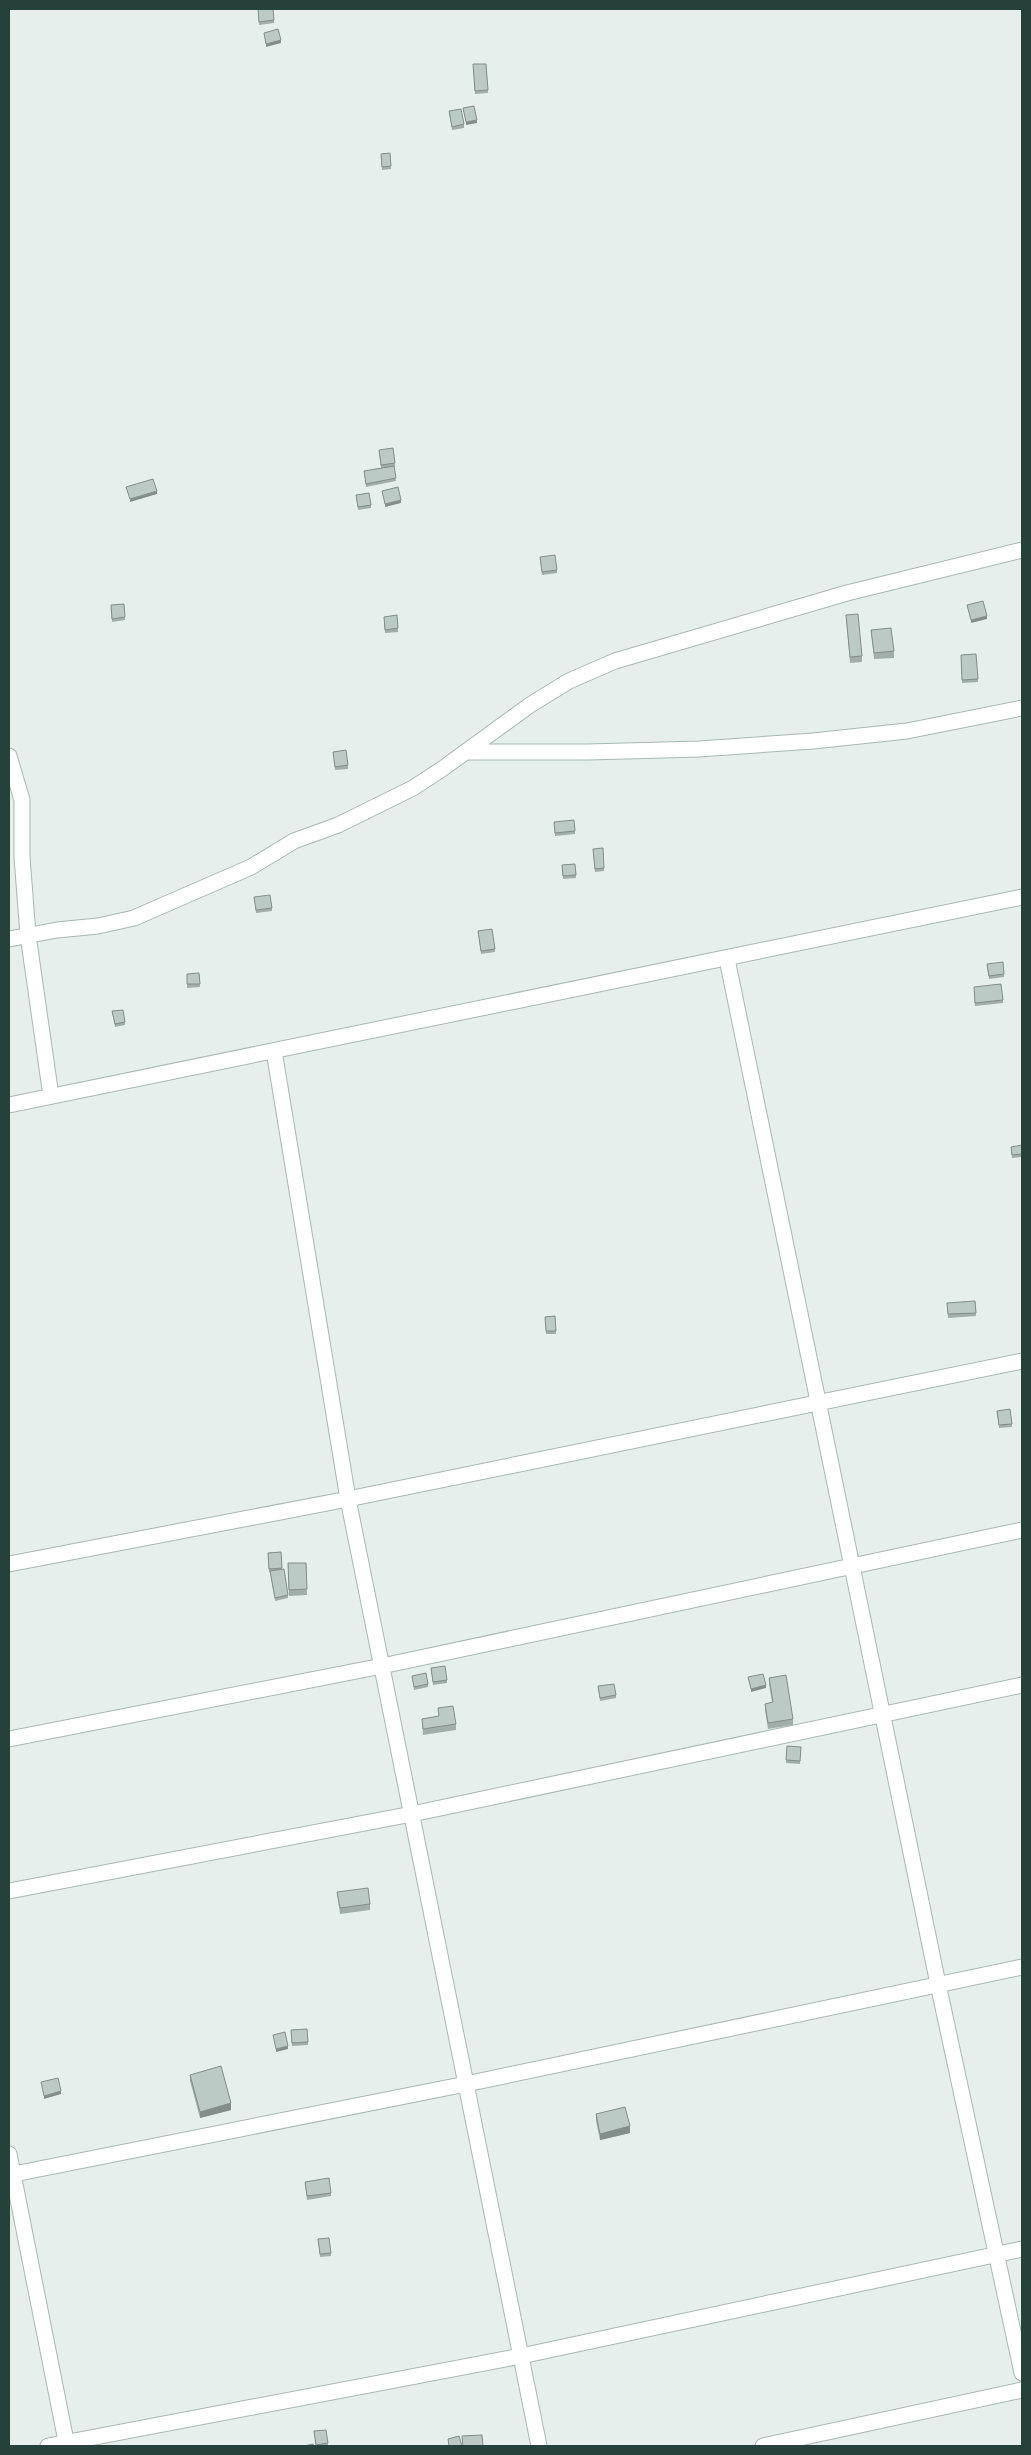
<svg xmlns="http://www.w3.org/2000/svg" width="1031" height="2455" font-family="Quicksand,sans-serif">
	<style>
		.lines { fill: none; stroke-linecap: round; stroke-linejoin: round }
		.minor-casing { stroke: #a8b8b2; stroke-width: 17 }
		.tertiary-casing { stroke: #a8b8b2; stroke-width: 17 }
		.minor { stroke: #fff; stroke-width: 15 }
		.tertiary { stroke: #fff; stroke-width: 15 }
		.wall { fill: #a1aea9 }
		.shaded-wall { fill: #838d89 }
		.building { fill: #bbcac4; stroke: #838d89 }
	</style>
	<rect width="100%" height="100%" fill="#e6efeb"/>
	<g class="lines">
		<defs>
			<path id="minor" d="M465 752H588L699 749 813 741 907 731 1022 708
				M9 756 22 800V857L28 935 51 1096
				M9 939 57 930 98 926 134 918 251 867 294 841 338 825 413 788 442 769 530 705 569 681 615 661 847 593 1022 550
				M727 959 938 1984 1022 2373
				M274 1051 348 1499 539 2446
				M9 1564 348 1499 1022 1361
				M9 1739 382 1666 1022 1530
				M9 1891 412 1814 1022 1685
				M9 2154 67 2446
				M9 2175 466 2084 1022 1967
				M48 2446 521 2356 1022 2249
				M763 2446 1022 2390"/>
			<path id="tertiary" d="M9 1105 1022 897"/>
		</defs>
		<use href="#minor" class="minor-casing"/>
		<use href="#tertiary" class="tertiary-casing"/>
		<use href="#minor" class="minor"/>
		<use href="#tertiary" class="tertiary"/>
	</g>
	<path class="wall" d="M258 13 274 20V23L259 25Z
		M473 64H486L488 93 475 94Z
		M449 111 464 124V128L452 130Z
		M390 153 391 169 382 170 381 154Z
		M379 450 395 463V467H394L396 481 366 487 364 471 381 468Z
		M356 495 371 505V508L358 510Z
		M540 557 557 570V573L542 575Z
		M124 604 125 620 112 622 111 605Z
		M846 615 862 656V662L850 663Z
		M384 620 398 628V632L385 633Z
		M871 630 894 651V658L874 659Z
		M976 654 978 682 962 683 961 655Z
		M333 752 348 765V769L335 770Z
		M554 825 575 831V834L555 836Z
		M593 852 604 868V871L595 872Z
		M575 864 576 878 563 879 562 865Z
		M254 897 272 908V911L256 913Z
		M478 931 495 949V952L481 954Z
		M987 967 1004 974V977L989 979Z
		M199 973 200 987 187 988V974Z
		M974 990 1003 1000V1003L975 1006Z
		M112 1011 125 1022V1025L115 1027Z
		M1022 1145V1157L1012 1158 1011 1150Z
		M975 1301 976 1316 948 1318 947 1303Z
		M555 1316 556 1334H546L545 1317Z
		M997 1411 1012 1424V1427L999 1428Z
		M281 1552 282 1569 288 1595V1598L275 1601 270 1572H269L268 1553Z
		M288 1563H306L307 1595 289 1596Z
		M431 1668 447 1680V1683L433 1685Z
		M412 1676 428 1684V1687L414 1690Z
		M769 1678 793 1719V1725L768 1729 765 1710V1704L772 1702 769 1684Z
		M598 1686 616 1695V1698L600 1701Z
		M438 1708 456 1724V1730L423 1735 422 1719 439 1716Z
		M787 1746 801 1747 800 1764 786 1763Z
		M337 1892 370 1904V1910L340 1914Z
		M307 2029 308 2045 292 2046 291 2030Z
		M190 2075 231 2110 200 2118 190 2081Z
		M596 2114 630 2133 600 2140 596 2121Z
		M305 2182 331 2193V2196L307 2200Z
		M318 2239 331 2253V2256L320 2257Z
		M314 2431 328 2443V2446H316Z"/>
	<path class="shaded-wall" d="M281 40V43L266 47V44Z
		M477 120V123L466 125V122Z
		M157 491V494L130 502V499Z
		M401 500V503L385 507V504Z
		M987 616V619L971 623V620Z
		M766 1685V1688L751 1692V1689Z
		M288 2046V2049L276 2052V2049Z
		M61 2091V2094L44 2099V2096Z
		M231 2103V2110L200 2118V2112Z
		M630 2126V2133L600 2140V2134Z"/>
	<path class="building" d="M258 9H273L274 20 259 22Z
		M278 29 281 40 266 44 264 33Z
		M473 64H486L488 90 475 91Z
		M474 106 477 120 466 122 463 108Z
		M461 109 464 124 452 127 449 111Z
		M390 153 391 166 382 167 381 154Z
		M393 448 395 463 381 465 379 450Z
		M394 466 396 478 366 484 364 471Z
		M153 479 157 491 130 499 126 487Z
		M398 487 401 500 385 504 382 491Z
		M369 493 371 505 358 507 356 495Z
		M555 555 557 570 542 572 540 557Z
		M983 601 987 616 971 620 967 605Z
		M124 604 125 617 112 619 111 605Z
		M858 614 862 656 850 657 846 615Z
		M397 615 398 628 385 630 384 617Z
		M891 628 894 651 874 653 871 630Z
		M976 654 978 679 962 680 961 655Z
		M346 750 348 765 335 767 333 752Z
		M574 820 575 831 555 833 554 822Z
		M603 848 604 868 595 869 593 849Z
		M575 864 576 875 563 876 562 865Z
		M270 895 272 908 256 910 254 897Z
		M492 929 495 949 481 951 478 931Z
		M1003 962 1004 974 989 976 987 964Z
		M199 973 200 984H187V974Z
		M1001 984 1003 1000 975 1003 974 987Z
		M123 1010 125 1022 115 1024 112 1011Z
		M1022 1145V1154L1012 1155 1011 1147Z
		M975 1301 976 1313 948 1314 947 1303Z
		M555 1316 556 1331H546L545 1317Z
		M1010 1409 1012 1424 999 1425 997 1411Z
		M281 1552 282 1568 269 1569 268 1553Z
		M288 1563H306L307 1589 289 1590Z
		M284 1569 288 1595 275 1598 270 1571Z
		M445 1666 447 1680 433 1682 431 1668Z
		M426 1673 428 1684 414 1687 412 1676Z
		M763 1674 766 1685 751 1689 748 1677Z
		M786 1675 793 1719 768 1723 765 1704 773 1702 769 1678Z
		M614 1684 616 1695 600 1698 598 1686Z
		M453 1706 456 1724 423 1729 422 1719 439 1716 438 1708Z
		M787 1746 801 1747 800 1761 786 1760Z
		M368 1888 370 1904 340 1908 337 1892Z
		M307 2029 308 2042 292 2043 291 2030Z
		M285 2032 288 2046 276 2049 273 2035Z
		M221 2066 231 2103 200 2112 190 2075Z
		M58 2078 61 2091 44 2096 41 2082Z
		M625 2107 630 2126 600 2134 596 2114Z
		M329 2178 331 2193 307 2196 305 2182Z
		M329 2238 331 2253 320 2254 318 2239Z
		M326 2430 328 2443 316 2445 314 2431Z
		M482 2435 483 2446H463L462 2436Z
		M459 2436 462 2446H449L448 2439Z
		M313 2444 314 2446H304Z"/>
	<rect width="1031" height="2455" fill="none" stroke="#24423a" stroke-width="20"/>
</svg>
